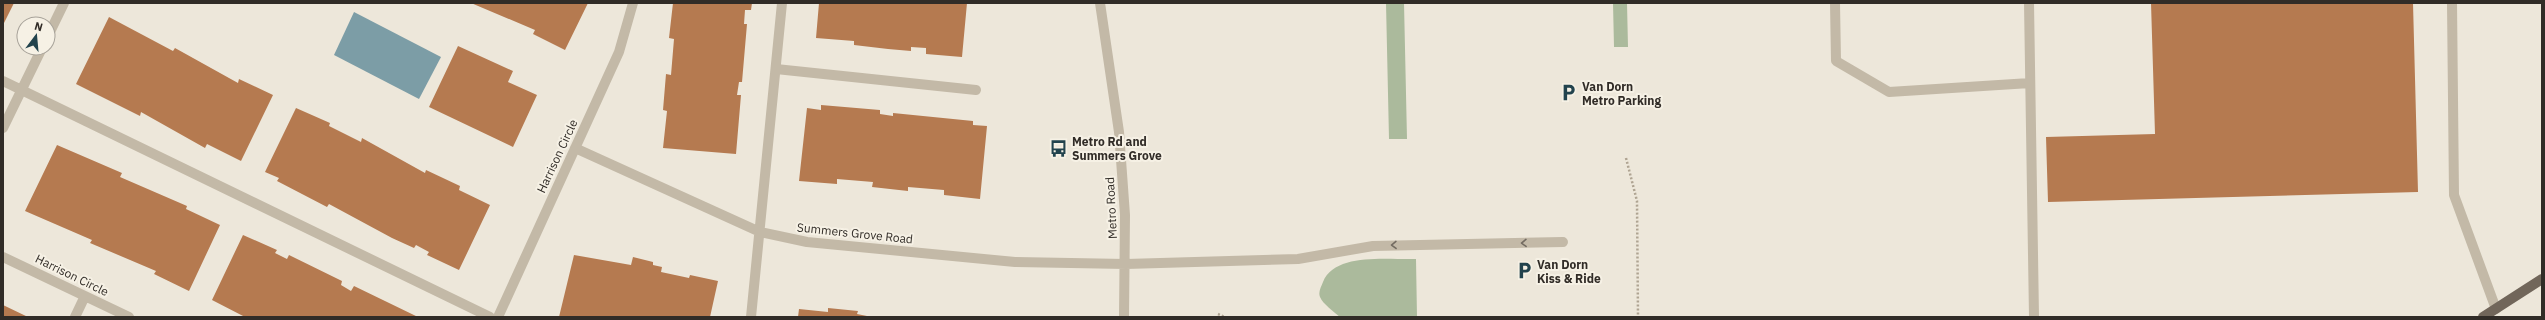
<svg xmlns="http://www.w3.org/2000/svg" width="2545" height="320" font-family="'IBM Plex Sans',sans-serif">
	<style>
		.green { fill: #abba9c }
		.water { fill: #7c9da6 }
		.building { fill: #b57a50 }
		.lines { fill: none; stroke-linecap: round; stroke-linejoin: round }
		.path { stroke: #afa492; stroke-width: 2.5; stroke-dasharray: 2 2; stroke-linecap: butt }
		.minor { stroke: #c3b9a7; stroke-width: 10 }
		.major { stroke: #71665a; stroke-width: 10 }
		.oneway { stroke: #736b61 }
		.labels { text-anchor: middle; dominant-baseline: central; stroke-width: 4; stroke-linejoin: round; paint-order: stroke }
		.poi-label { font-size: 12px; font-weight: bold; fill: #312c27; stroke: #f6f1e5; text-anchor: start }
		.street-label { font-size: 12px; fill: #312c27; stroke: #f6f1e5 }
	</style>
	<rect width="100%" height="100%" fill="#ede7da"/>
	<path class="green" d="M1386 3H1404L1407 139H1389Z
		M1613 3H1627L1628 47H1614Z
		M1416 259 1417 317H1340C1334 312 1323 304 1320 297 1318 292 1321 287 1323 282 1335 252 1388 260 1416 259Z"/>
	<path class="water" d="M354 12 441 57 419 99 334 55Z"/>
	<path class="building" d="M3 3H14L3 25Z
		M471 3H588L565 50 533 34 535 30Z
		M673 3H752L751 10H745L744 24H747L742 82H739L737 95H741L736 154 663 148 667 111 663 110 666 74 671 75 674 39 669 38Z
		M819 3H967L962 57 926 54V48L911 47V51L888 49 854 45V41L816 38Z
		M2151 3H2413L2418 192 2048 202 2046 137 2155 134Z
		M109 17 173 51 175 48 238 83 239 79 273 95 241 161 207 144 205 148 141 112 140 116 76 84Z
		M458 46 513 71 508 82 537 95 513 147 429 107Z
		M821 105 880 110V114L893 116V113L973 121V125L987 126 980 199 944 195V190L908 187V191L872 187 873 182 837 179V184L799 181 807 108 821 110Z
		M296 108 330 123 329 126 361 142 362 138 425 173 426 170 460 186 459 190 490 205 459 270 427 255 429 252 416 245 414 248 392 238 329 204 327 207 277 181 279 178 265 172Z
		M57 145 122 173 120 177 187 206 186 209 220 225 189 291 154 274 156 271 90 243 92 240 25 211Z
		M243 235 277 250 275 253 287 259 289 255 342 281 341 285 351 291 354 286 418 317H245L212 300Z
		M574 255 631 265 633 257 653 262V265L662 267 661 272 689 278 690 275 718 281 710 317H559Z
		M3 305 28 317H3Z
		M828 308 858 311 857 314 872 317H798L799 309 828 312Z"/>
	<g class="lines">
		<path class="path" d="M1626 158 1637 201 1638 317
			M1218 314 1225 317"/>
		<path class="minor" d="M1100 3 1119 132 1125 215 1124 317
			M1835 3 1836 61 1889 92 2030 83
			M2029 3 2034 317
			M2452 3 2454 195 2496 309
			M48 36 64 3
			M776 69 976 90
			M3 81 490 317
			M3 128 42 48
			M575 148 760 232 807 242 1015 262 1126 264 1298 259 1373 246 1563 242
			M3 257 129 317
			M75 317 85 296
			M498 317 619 52 633 3
			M751 317 782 3"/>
		<path class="major" d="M2483 317 2542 279"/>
	</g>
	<defs><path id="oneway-chevron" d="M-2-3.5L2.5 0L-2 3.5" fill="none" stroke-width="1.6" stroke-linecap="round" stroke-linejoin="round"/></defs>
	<g class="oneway">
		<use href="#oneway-chevron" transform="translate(1524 243) rotate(179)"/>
		<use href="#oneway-chevron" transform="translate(1394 245) rotate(179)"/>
	</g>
	<defs>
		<symbol id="parking-bare" viewBox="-9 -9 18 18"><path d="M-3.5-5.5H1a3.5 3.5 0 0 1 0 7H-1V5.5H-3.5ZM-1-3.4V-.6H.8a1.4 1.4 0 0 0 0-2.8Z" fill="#22434d" stroke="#f6f1e5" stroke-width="2.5" paint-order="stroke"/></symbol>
		<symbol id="bus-bare" viewBox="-9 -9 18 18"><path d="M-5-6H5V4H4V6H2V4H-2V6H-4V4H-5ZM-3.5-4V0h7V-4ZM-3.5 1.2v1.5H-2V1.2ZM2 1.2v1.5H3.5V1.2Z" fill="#22434d" stroke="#f6f1e5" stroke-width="2.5" paint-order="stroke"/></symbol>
	</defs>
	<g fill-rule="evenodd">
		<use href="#parking-bare" x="1556" y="80" width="25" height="25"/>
		<use href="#bus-bare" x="1046" y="136" width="25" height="25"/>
		<use href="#parking-bare" x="1512" y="258" width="25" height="25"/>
	</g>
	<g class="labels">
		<g class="poi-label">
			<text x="1582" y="86">Van Dorn<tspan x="1582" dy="14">Metro Parking</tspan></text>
			<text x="1072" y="141">Metro Rd and<tspan x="1072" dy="14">Summers Grove</tspan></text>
			<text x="1537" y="264">Van Dorn<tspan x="1537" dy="14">Kiss &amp; Ride</tspan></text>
		</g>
		<g class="street-label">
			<text transform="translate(557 156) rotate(-65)">Harrison Circle</text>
			<text transform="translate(1111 208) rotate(-93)">Metro Road</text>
			<text transform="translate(855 233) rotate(6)">Summers Grove Road</text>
			<text transform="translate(72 275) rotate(26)">Harrison Circle</text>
		</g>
	</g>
	<rect width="2545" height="320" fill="none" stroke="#312c27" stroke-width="8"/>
	<g transform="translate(36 36) rotate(16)"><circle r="19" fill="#f6f1e5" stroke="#a7a299"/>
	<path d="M0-3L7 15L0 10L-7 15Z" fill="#22434d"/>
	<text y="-6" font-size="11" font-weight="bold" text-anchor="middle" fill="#312c27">N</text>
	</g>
</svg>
